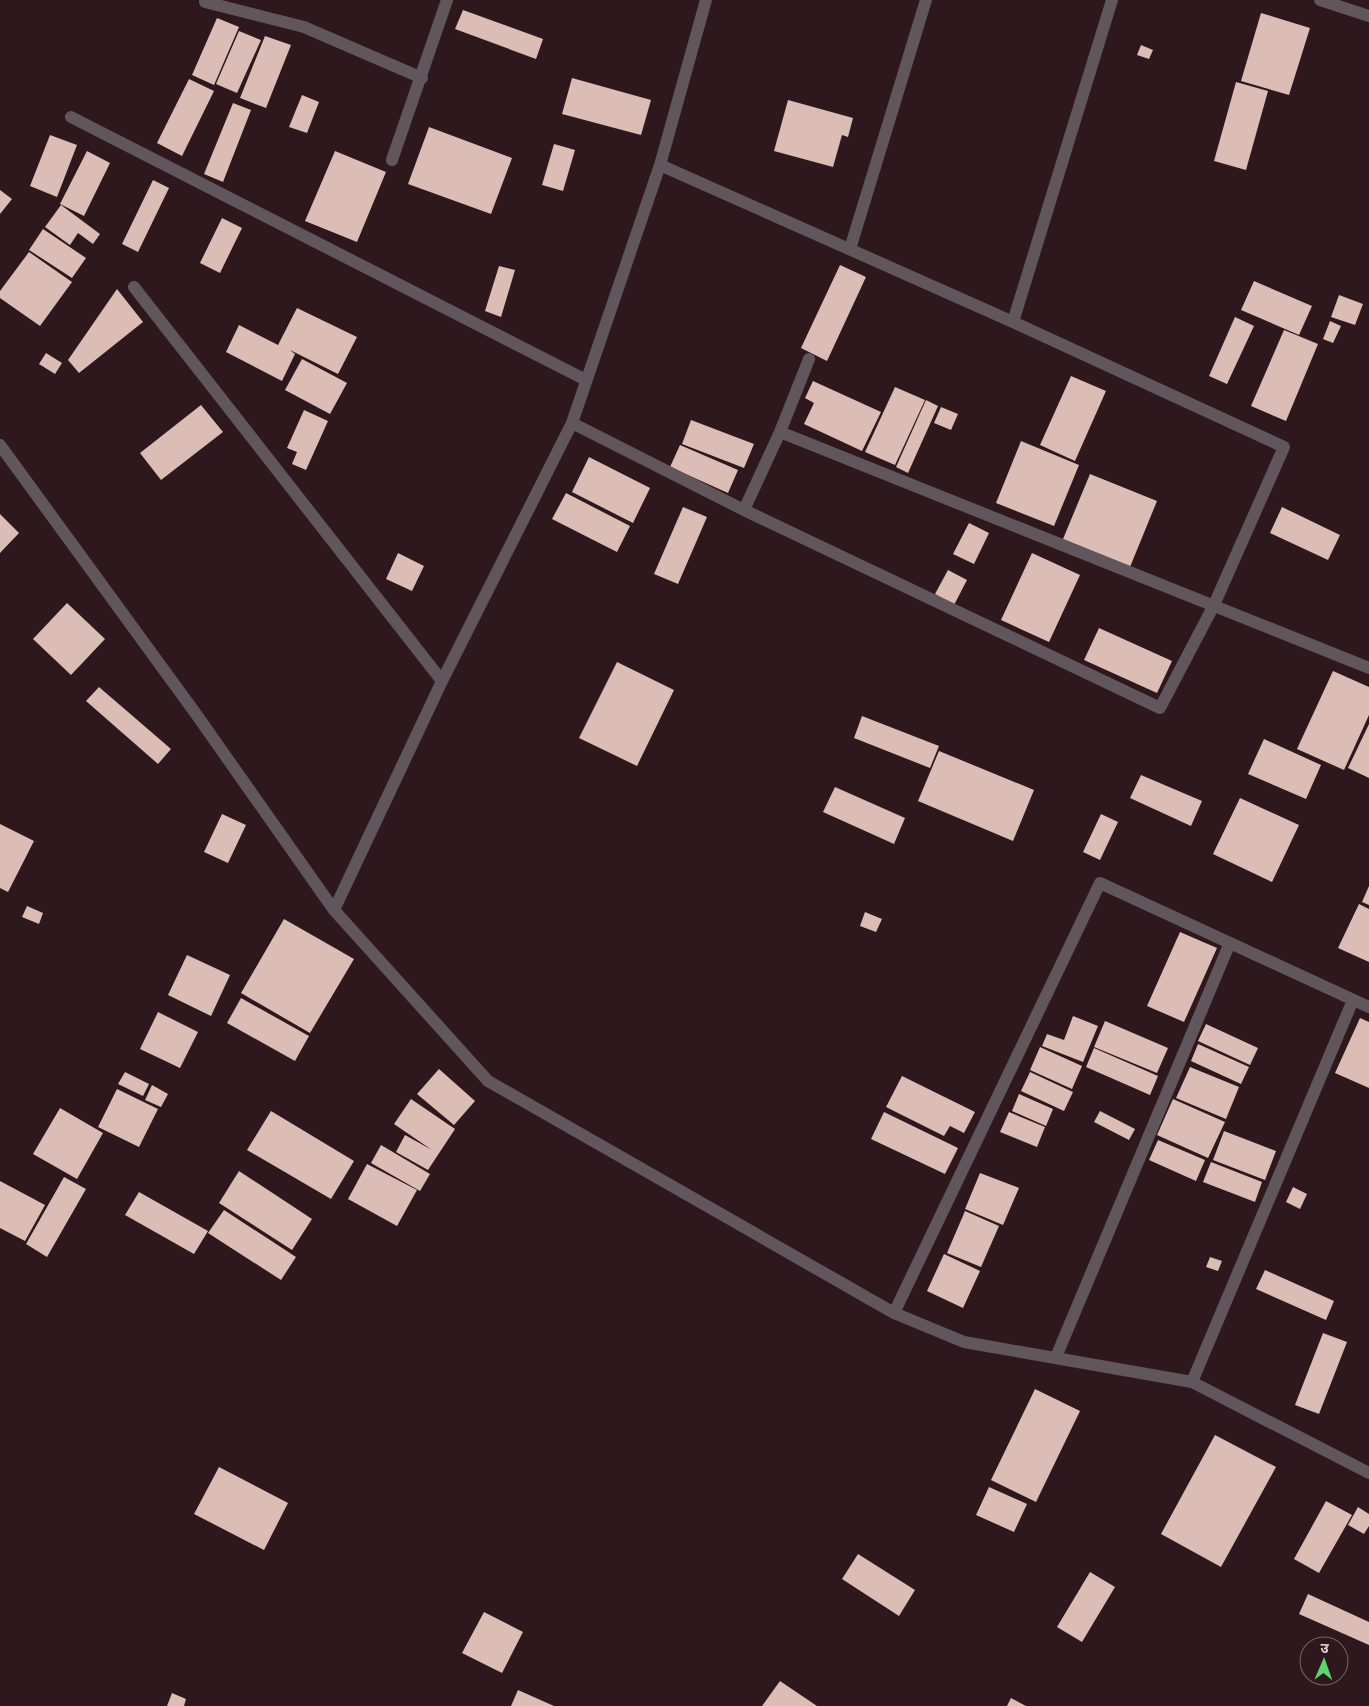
<svg xmlns="http://www.w3.org/2000/svg" width="1369" height="1706" font-family="Roboto,'Noto Sans Devanagari',sans-serif">
	<style>
		.building { fill: #dbbdb5 }
		.lines { fill: none; stroke-linecap: round; stroke-linejoin: round }
		.minor { stroke: #60565c; stroke-width: 12 }
	</style>
	<rect width="100%" height="100%" fill="#2f181d"/>
	<path class="building" d="M463 10 543 39 536 59 455 29Z
		M1261 13 1310 28 1289 95 1241 81Z
		M217 18 239 27 214 85 192 75Z
		M239 31 261 40 237 93 216 84Z
		M265 36 291 45 266 108 240 98Z
		M1141 45 1153 50 1149 59 1137 55Z
		M572 78 651 100 641 135 562 114Z
		M189 79 214 91 182 156 157 143Z
		M1236 82 1268 91 1246 170 1214 161Z
		M302 95 319 102 307 133 289 127Z
		M788 100 853 118 848 137 842 135 833 167 774 151Z
		M233 103 251 110 223 182 204 174Z
		M429 127 512 158 491 214 408 184Z
		M50 135 77 145 57 197 30 186Z
		M554 144 575 150 563 191 542 185Z
		M87 151 110 163 84 216 60 204Z
		M335 151 386 172 357 242 305 221Z
		M153 180 169 188 138 252 122 244Z
		M0 190 12 199 0 214Z
		M61 205 100 234 93 244 78 233 70 245 45 227Z
		M222 218 242 228 220 273 200 263Z
		M43 229 86 258 72 278 29 250Z
		M29 252 72 282 40 326 0 298V291Z
		M840 265 866 277 827 361 801 348Z
		M499 266 515 270 501 317 485 311Z
		M1254 281 1312 306 1299 335 1241 310Z
		M117 289 143 322 79 373 68 360Z
		M1339 295 1363 304 1355 325 1331 317Z
		M297 308 357 337 338 374 290 350 295 354 282 381 226 352 239 325 278 345Z
		M1235 317 1254 326 1227 384 1209 376Z
		M1330 321 1341 326 1333 343 1323 339Z
		M1284 330 1318 344 1286 421 1251 406Z
		M46 353 62 363 55 374 39 364Z
		M302 359 347 383 330 414 285 390Z
		M1071 376 1106 391 1075 461 1040 445Z
		M813 381 881 412 862 451 804 424 814 403 805 398Z
		M895 387 925 400 895 465 865 452Z
		M926 400 938 406 908 473 896 467Z
		M201 405 223 432 161 480 140 453Z
		M941 407 958 414 951 430 934 423Z
		M304 410 328 421 306 470 292 464 297 452 287 448Z
		M691 420 754 444 744 468 682 444Z
		M1021 441 1079 465 1054 526 996 503Z
		M680 445 738 470 728 493 670 467Z
		M589 457 650 488 633 523 572 492Z
		M1090 474 1157 501 1130 567 1063 539Z
		M566 493 630 526 617 552 552 519Z
		M683 507 707 517 678 584 654 574Z
		M1282 507 1340 535 1328 560 1270 533Z
		M0 514 19 533 0 553Z
		M969 523 989 533 974 564 953 554Z
		M398 553 424 566 412 591 386 579Z
		M1032 553 1080 575 1049 642 1001 620Z
		M948 570 967 580 954 605 935 594Z
		M67 603 105 639 71 675 33 639Z
		M1099 628 1172 661 1157 693 1084 660Z
		M617 662 674 690 637 766 579 738Z
		M1333 671 1369 687V715L1344 770 1297 749Z
		M99 687 171 749 158 764 86 701Z
		M862 716 939 746 930 768 854 738Z
		M1369 724V778L1348 768Z
		M1264 739 1321 765 1306 799 1248 774Z
		M939 751 1034 790 1013 841 918 801Z
		M1141 775 1202 801 1191 826 1130 798Z
		M835 787 905 818 894 844 823 812Z
		M1240 798 1299 825 1272 882 1213 854Z
		M222 814 246 825 228 863 204 852Z
		M1101 814 1118 822 1100 860 1083 852Z
		M0 824 34 841 8 892 0 888Z
		M1369 886V905L1362 902Z
		M1359 904 1369 909V962L1338 948Z
		M27 906 43 913 39 924 22 917Z
		M865 912 882 919 876 932 860 926Z
		M284 919 354 959 310 1033 241 993Z
		M1180 932 1217 948 1184 1022 1147 1006Z
		M187 955 230 975 211 1016 168 995Z
		M241 998 309 1036 295 1061 227 1023Z
		M158 1012 198 1032 180 1068 140 1049Z
		M1073 1016 1098 1026 1083 1062 1042 1046 1047 1034 1064 1040Z
		M1360 1018 1369 1022V1088L1335 1073Z
		M1105 1021 1168 1048 1157 1073 1094 1047Z
		M1206 1024 1258 1048 1250 1065 1198 1041Z
		M1198 1044 1249 1067 1241 1084 1191 1061Z
		M1040 1047 1082 1066 1072 1089 1030 1070Z
		M1094 1048 1158 1076 1150 1095 1086 1067Z
		M1190 1067 1239 1087 1226 1119 1176 1098Z
		M439 1069 475 1101 454 1125 417 1094Z
		M125 1072 149 1084 143 1096 118 1084Z
		M1030 1072 1073 1092 1064 1111 1021 1091Z
		M902 1076 975 1112 964 1133 950 1126 944 1136 886 1107Z
		M152 1085 168 1094 161 1107 145 1100Z
		M117 1089 158 1109 139 1147 98 1127Z
		M1019 1094 1053 1109 1046 1126 1012 1111Z
		M411 1099 455 1129 428 1170 396 1152 405 1135 432 1150 394 1124Z
		M1173 1099 1225 1122 1208 1158 1157 1135Z
		M60 1108 103 1133 77 1179 33 1154Z
		M271 1111 354 1161 331 1199 247 1150Z
		M1100 1111 1135 1129 1129 1140 1094 1122Z
		M884 1112 958 1148 945 1174 871 1139Z
		M1009 1112 1045 1127 1037 1147 1000 1132Z
		M1224 1131 1276 1151 1265 1180 1213 1160Z
		M1158 1140 1205 1160 1196 1181 1149 1160Z
		M381 1145 430 1174 420 1191 371 1163Z
		M1211 1162 1262 1182 1255 1202 1203 1182Z
		M367 1164 417 1190 397 1226 348 1199Z
		M239 1171 312 1219 292 1250 219 1203Z
		M980 1173 1019 1188 1003 1225 965 1209Z
		M64 1177 86 1189 47 1257 26 1244Z
		M0 1181 45 1205 25 1241 0 1228Z
		M1293 1187 1307 1194 1300 1209 1286 1202Z
		M139 1192 208 1231 194 1254 125 1215Z
		M224 1210 296 1257 281 1280 208 1233Z
		M965 1211 999 1226 981 1267 947 1253Z
		M944 1254 980 1271 963 1308 927 1291Z
		M1210 1257 1222 1261 1218 1271 1206 1267Z
		M1265 1270 1334 1301 1326 1320 1256 1289Z
		M1323 1333 1347 1342 1319 1414 1295 1405Z
		M1035 1389 1080 1411 1036 1502 991 1480Z
		M1215 1435 1276 1467 1221 1567 1161 1534Z
		M219 1467 288 1503 264 1550 194 1514Z
		M989 1487 1027 1504 1014 1532 976 1515Z
		M1326 1501 1352 1515 1319 1573 1294 1559Z
		M1358 1507 1369 1514V1526L1364 1534 1348 1525Z
		M858 1554 915 1590 899 1616 842 1579Z
		M1090 1572 1115 1587 1082 1642 1057 1627Z
		M1308 1594 1369 1622V1645L1299 1614Z
		M484 1612 523 1632 502 1673 462 1653Z
		M780 1681 817 1706H762Z
		M518 1690 554 1706H511Z
		M172 1693 186 1699 184 1706H167Z
		M1011 1698 1026 1706H1007Z"/>
	<g class="lines">
		<path class="minor" d="M1320 0 1369 16
			M205 2 304 27 422 78
			M71 117 586 380
			M392 160 447 0
			M850 249 926 0
			M134 287 442 681
			M1013 322 1112 0
			M572 423 744 510 1160 708 1214 605 1284 447 1013 322 660 165
			M780 432 1369 668
			M0 445 196 714 334 910 488 1081 894 1313 964 1342 1192 1382 1369 1473
			M744 510 780 432 809 359
			M334 910 442 681 572 423 660 165 706 0
			M894 1313 1100 883 1369 1007
			M1056 1357 1229 945
			M1192 1382 1353 1000"/>
	</g>
	<g transform="translate(1324 1661) rotate(2)"><circle r="24" fill="#2f181d" stroke="#766266"/>
	<path d="M0-4L9 19L0 12L-9 19Z" fill="#5ed56c"/>
	<text y="-8" font-size="14" font-weight="bold" text-anchor="middle" fill="#e1d1d3">उ</text>
	</g>
</svg>
